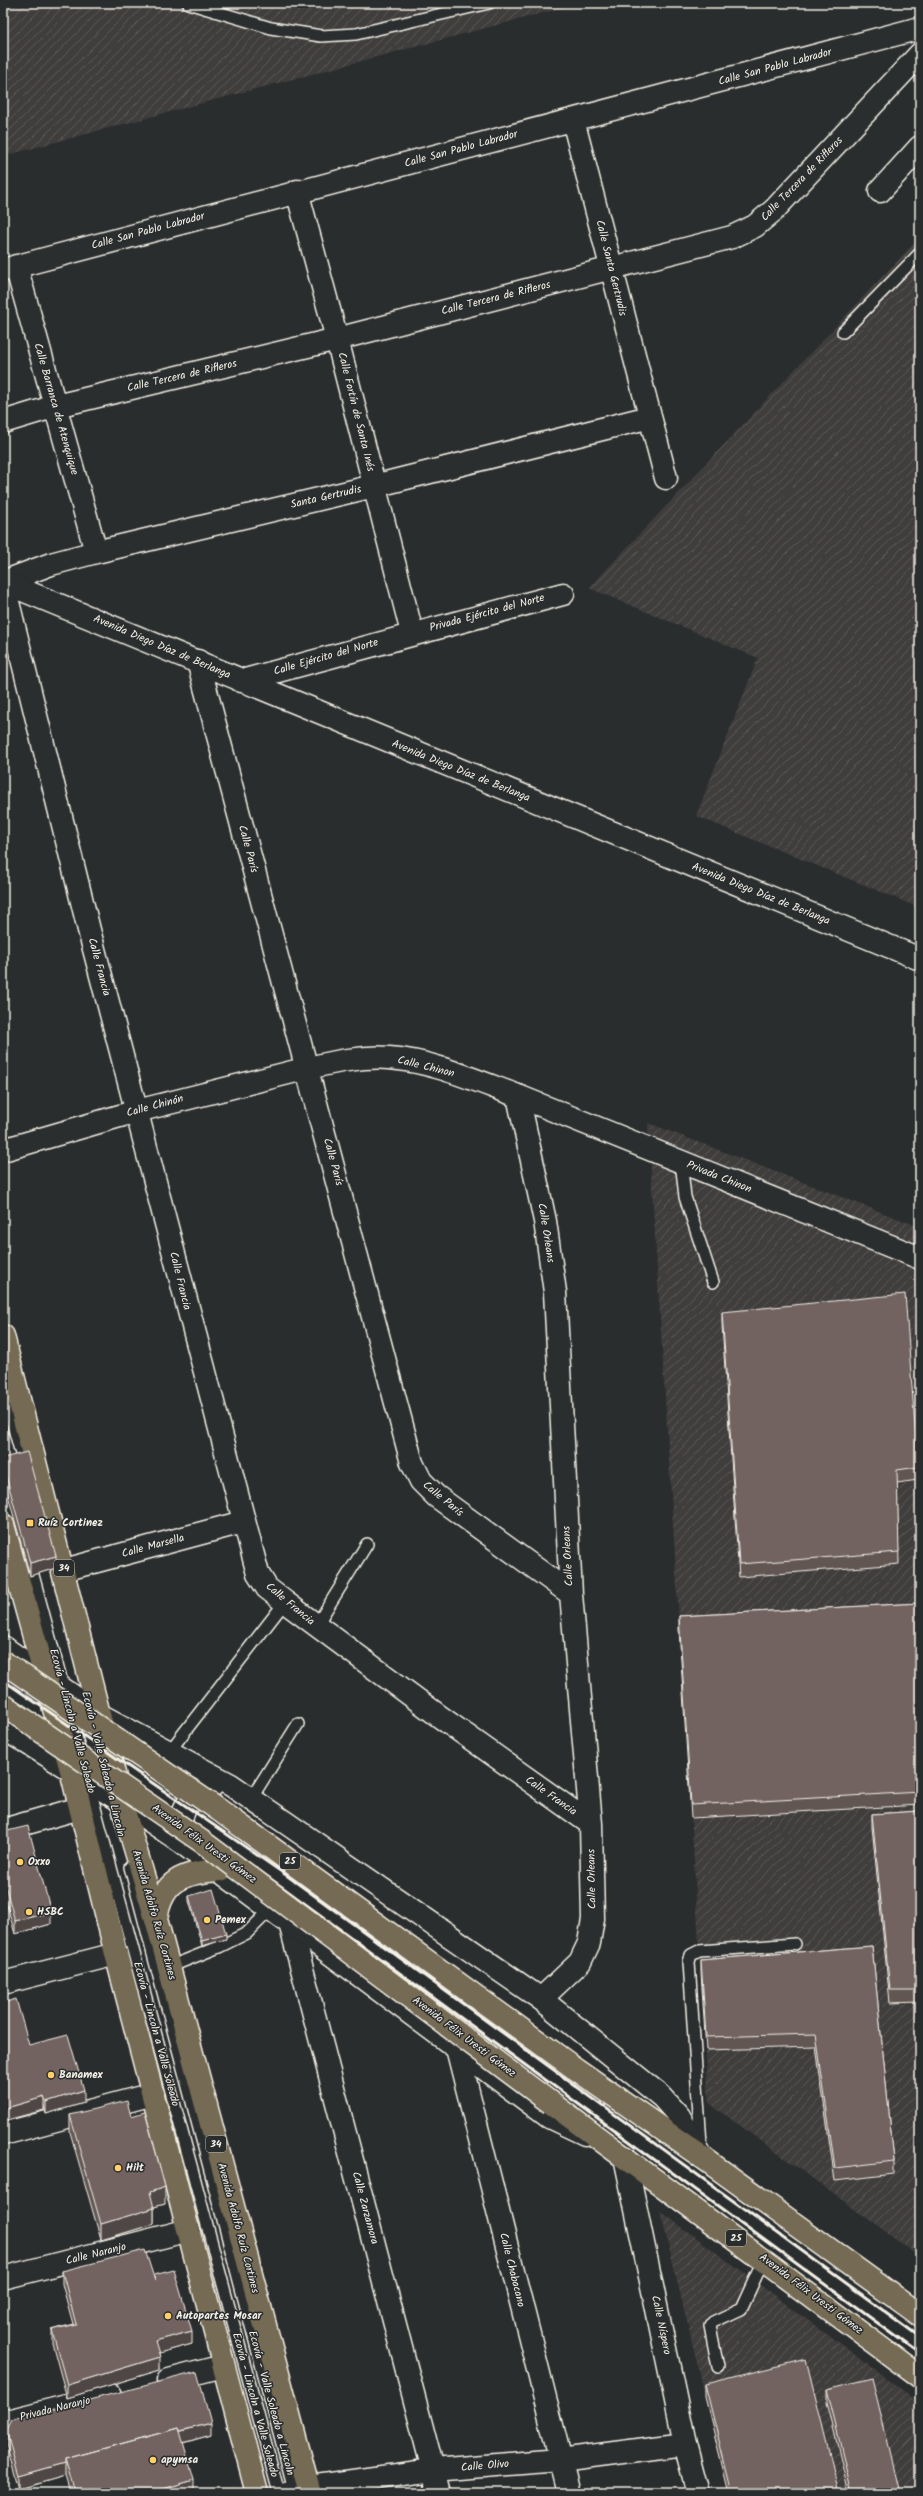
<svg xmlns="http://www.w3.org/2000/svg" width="923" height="2496" font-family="Kalam,sans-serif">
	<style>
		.industrial { fill: url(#industrial-furrows) }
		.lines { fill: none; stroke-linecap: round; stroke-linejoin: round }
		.service-casing { stroke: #f4f1e8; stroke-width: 14 }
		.minor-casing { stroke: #f4f1e8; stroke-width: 25 }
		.tertiary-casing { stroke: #f4f1e8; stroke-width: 25 }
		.primary-casing { stroke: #f4f1e8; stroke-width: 25 }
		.service { stroke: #2a2d2e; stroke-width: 11 }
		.minor { stroke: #2a2d2e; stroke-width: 22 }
		.tertiary { stroke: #2a2d2e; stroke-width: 22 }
		.primary { stroke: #746b52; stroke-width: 22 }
		.rail { stroke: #f4f1e8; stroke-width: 3 }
		.primary-bridge-casing { stroke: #f4f1e8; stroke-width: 25; stroke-linecap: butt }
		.primary-bridge { stroke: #746b52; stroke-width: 22 }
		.wall { fill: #625653; stroke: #f4f1e8 }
		.shaded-wall { fill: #504644; stroke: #f4f1e8 }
		.building { fill: #726461; stroke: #f4f1e8 }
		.poi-dot { fill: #ffd166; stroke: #2a2d2e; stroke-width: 1.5 }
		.labels { text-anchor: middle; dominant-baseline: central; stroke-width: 3; stroke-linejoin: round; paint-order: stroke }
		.shield { fill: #2a2d2e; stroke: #b7b6b0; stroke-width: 1 }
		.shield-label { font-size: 10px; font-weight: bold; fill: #f4f1e8 }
		.street-label { font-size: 11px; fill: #f4f1e8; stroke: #2a2d2e }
		.poi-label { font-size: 11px; font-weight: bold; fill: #f4f1e8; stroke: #2a2d2e; text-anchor: start }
	</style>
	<defs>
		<pattern id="industrial-furrows" width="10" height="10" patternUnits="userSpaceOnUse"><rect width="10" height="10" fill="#403e3d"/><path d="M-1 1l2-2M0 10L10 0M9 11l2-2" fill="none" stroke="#5c5a59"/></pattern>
	</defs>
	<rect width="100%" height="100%" fill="#2a2d2e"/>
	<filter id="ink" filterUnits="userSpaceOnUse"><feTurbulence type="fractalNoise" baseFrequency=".025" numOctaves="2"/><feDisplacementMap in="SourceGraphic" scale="8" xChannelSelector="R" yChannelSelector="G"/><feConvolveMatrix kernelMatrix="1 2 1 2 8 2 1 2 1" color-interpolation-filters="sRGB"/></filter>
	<g filter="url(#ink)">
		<path class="industrial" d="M3 3H580L3 156Z
			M920 237V908L696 816 758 658 589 588Z
			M648 1123 920 1227V2257L709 2103Z
			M660 2211 920 2403V2493H729Z"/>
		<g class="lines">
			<defs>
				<path id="service" d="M188 3 271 28 321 36 356 34 489 3
					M843 332 920 253
					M681 1161 685 1197 713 1282
					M3 1388 24 1465
					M33 1575 63 1686
					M316 1626 367 1544
					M69 1709 81 1756
					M169 1752 285 1602
					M88 1782 279 2493
					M251 1799 298 1724
					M130 1867 295 2493
					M169 1967 219 1947 247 1933 272 1908
					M701 2144 689 1962 691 1955 699 1951 795 1944
					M718 2367 710 2326 713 2322 741 2309 764 2259"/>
				<path id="minor" d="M573 120 666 478
					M297 191 337 339 412 633
					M880 191 920 147
					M16 266 96 552
					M3 270 920 28
					M3 422 56 406 337 339 732 237 755 226 774 210 920 54
					M198 661 412 1463 421 1481 436 1496 571 1594
					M241 681 563 594
					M518 1096 545 1221 555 1292 571 1594 591 1824 593 1919 589 1943 580 1962 541 1999
					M3 1150 137 1111 308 1068C334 1062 362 1056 389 1058 433 1061 477 1081 518 1096L920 1258
					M64 1570 243 1522
					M591 1824 439 1716 285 1602 267 1588 258 1574 89 930 3 582 51 564 96 552 374 486 650 417
					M3 1830 80 1808
					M290 1923 439 2493
					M457 2048 569 2493
					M3 2134 153 2094
					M625 2157 685 2444 698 2493
					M3 2278 189 2230
					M169 2380 223 2366
					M3 2422 110 2395
					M286 2493 309 2487 433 2470 560 2460 685 2444"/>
				<path id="tertiary" d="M3 582 920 959
					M3 1647 100 1715 231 1785 541 1999 662 2097 679 2116 702 2157
					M3 1728 121 1801 181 1842 549 2117 585 2134
					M181 1842C177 1818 186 1793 212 1786
					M3 1983 116 1954"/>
				<path id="primary" d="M3 1336 121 1801 156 1919 310 2493
					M3 1525 71 1770 116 1954 257 2493
					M156 1919C162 1880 184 1872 221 1870
					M573 2067 702 2157 920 2315
					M551 2103 920 2377"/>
			</defs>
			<use href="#service" class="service-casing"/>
			<use href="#minor" class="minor-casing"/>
			<use href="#tertiary" class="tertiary-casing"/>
			<use href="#primary" class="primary-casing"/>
			<use href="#service" class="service"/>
			<use href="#minor" class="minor"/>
			<use href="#tertiary" class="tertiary"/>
			<use href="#primary" class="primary"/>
			<path class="rail" d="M3 1680 289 1877 920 2337
				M3 1694 282 1887 920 2354"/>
			<defs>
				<path id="primary-bridge" d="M3 1662 219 1810 573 2067
					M3 1705 204 1843 551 2103"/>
			</defs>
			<use href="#primary-bridge" class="primary-bridge-casing"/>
			<use href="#primary-bridge" class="primary-bridge"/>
		</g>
		<path class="wall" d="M722 1312 918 1467V1480L897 1483 899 1564 739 1577 722 1324Z
			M3 1458 56 1568 30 1576 3 1477Z
			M920 1603V1805L691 1818 679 1629V1616Z
			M920 1811V2002L890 2003 872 1827V1814Z
			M3 1832 51 1924 15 1934 3 1891Z
			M189 1896 226 1939 202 1946 189 1901Z
			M872 1946 894 2161V2174L835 2181 816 2047 706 2050 701 1973V1960Z
			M29 2045 84 2103 46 2114Z
			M70 2115 131 2116 165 2204 154 2207V2224L101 2240 70 2132Z
			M62 2271 154 2278V2275L192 2344 159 2353 160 2370 67 2398 52 2343V2330L73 2324 62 2284Z
			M705 2384 839 2493H729L705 2397Z
			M827 2389 900 2493H849L827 2402Z
			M6 2431 211 2435 183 2443 194 2493H70L65 2476 19 2489 6 2443Z"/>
		<path class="shaded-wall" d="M56 1556V1568L30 1576V1563Z
			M51 1912V1924L15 1934V1921Z
			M226 1934V1939L202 1946V1941Z
			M84 2090V2103L46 2114V2102Z
			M44 2097V2110L3 2121V2109Z
			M165 2187V2204L150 2208V2192Z
			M154 2208V2224L101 2240V2224Z
			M192 2331V2344L155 2354V2341Z
			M160 2357V2370L67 2398V2385Z
			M211 2423V2435L70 2474 66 2463Z
			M65 2463V2476L19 2489V2476Z
			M194 2480V2493H149Z"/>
		<path class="building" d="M905 1294 918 1467 897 1470 899 1552 739 1564 722 1312Z
			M27 1452 56 1556 30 1563 3 1465V1458Z
			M920 1603V1792L691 1805 679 1616Z
			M920 1811V1990H890L872 1814Z
			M28 1826 51 1912 15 1921 3 1878V1832Z
			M213 1889 226 1934 202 1941 189 1896Z
			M872 1946 894 2161 835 2168 816 2034 706 2037 701 1960Z
			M16 1999 29 2045 68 2035 84 2090 46 2102 44 2097 3 2109V2003Z
			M127 2101 131 2116 145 2112 165 2187 150 2192 154 2208 101 2224 70 2115Z
			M145 2250 155 2281 154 2275 174 2270 192 2331 155 2341 160 2357 67 2385 52 2330 76 2324 62 2271Z
			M806 2359 839 2493H732L705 2384Z
			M197 2372 211 2423 180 2431 179 2428 65 2459V2463L19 2476 6 2431 12 2420Z
			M872 2378 900 2493H852L827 2389Z
			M179 2428 194 2480 149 2493H75L65 2459Z"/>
	</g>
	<g class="poi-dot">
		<rect x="26" y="1519" width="8" height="8" rx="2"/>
		<circle cx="20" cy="1862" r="4"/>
		<circle cx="29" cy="1912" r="4"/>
		<circle cx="207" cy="1920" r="4"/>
		<circle cx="51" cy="2075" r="4"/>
		<circle cx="118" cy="2168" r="4"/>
		<circle cx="168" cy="2316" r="4"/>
		<circle cx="153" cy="2460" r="4"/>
	</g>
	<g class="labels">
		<g class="shield">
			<rect x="54" y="1560" width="20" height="16" rx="3"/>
			<rect x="280" y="1853" width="20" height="16" rx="3"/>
			<rect x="206" y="2136" width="20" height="16" rx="3"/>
			<rect x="726" y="2230" width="20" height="16" rx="3"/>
		</g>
		<g class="shield-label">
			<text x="64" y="1568">34</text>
			<text x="290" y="1861">25</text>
			<text x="216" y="2144">34</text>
			<text x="736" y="2238">25</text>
		</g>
		<g class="street-label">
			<text transform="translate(775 67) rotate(-15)">Calle San Pablo Labrador</text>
			<text transform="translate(461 149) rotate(-15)">Calle San Pablo Labrador</text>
			<text transform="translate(802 179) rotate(-46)">Calle Tercera de Rifleros</text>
			<text transform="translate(148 231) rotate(-15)">Calle San Pablo Labrador</text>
			<text transform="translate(611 268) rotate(76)">Calle Santa Gertrudis</text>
			<text transform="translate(496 298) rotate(-14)">Calle Tercera de Rifleros</text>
			<text transform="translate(182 376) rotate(-13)">Calle Tercera de Rifleros</text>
			<text transform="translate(56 409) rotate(74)">Calle Barranca de Atenquique</text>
			<text transform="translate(356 412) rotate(76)">Calle Fortín de Santa Inés</text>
			<text transform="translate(326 497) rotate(-13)">Santa Gertrudis</text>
			<text transform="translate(487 613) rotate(-15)">Privada Ejército del Norte</text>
			<text transform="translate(162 647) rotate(23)">Avenida Diego Díaz de Berlanga</text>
			<text transform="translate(326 657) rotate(-16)">Calle Ejército del Norte</text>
			<text transform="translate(461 771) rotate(22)">Avenida Diego Díaz de Berlanga</text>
			<text transform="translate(248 849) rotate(75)">Calle París</text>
			<text transform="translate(761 894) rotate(22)">Avenida Diego Díaz de Berlanga</text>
			<text transform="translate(99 967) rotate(75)">Calle Francia</text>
			<text transform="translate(426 1067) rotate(14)">Calle Chinon</text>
			<text transform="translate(155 1106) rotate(-15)">Calle Chinón</text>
			<text transform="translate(333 1162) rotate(75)">Calle París</text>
			<text transform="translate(719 1177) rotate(22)">Privada Chinon</text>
			<text transform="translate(546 1233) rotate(81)">Calle Orleans</text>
			<text transform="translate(180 1281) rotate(76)">Calle Francia</text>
			<text transform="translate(443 1499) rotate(39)">Calle París</text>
			<text transform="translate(153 1546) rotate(-15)">Calle Marsella</text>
			<text transform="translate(568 1556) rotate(-93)">Calle Orleans</text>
			<text transform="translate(290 1604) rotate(40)">Calle Francia</text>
			<text transform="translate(72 1721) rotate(75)">Ecovía - Lincoln a Valle Soleado</text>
			<text transform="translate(103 1764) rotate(76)">Ecovía - Valle Soleado a Lincoln</text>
			<text transform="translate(551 1796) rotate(35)">Calle Francia</text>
			<text transform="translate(204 1844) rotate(36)">Avenida Félix Uresti Gómez</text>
			<text transform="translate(592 1879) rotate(-91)">Calle Orleans</text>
			<text transform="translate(154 1915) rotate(74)">Avenida Adolfo Ruíz Cortines</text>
			<text transform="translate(156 2034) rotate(75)">Ecovía - Lincoln a Valle Soleado</text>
			<text transform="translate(464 2037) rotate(37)">Avenida Félix Uresti Gómez</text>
			<text transform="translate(365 2208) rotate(75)">Calle Zarzamora</text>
			<text transform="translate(238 2228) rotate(75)">Avenida Adolfo Ruíz Cortines</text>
			<text transform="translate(96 2254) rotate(-14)">Calle Naranjo</text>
			<text transform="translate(512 2270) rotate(76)">Calle Chabacano</text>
			<text transform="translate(811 2294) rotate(37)">Avenida Félix Uresti Gómez</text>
			<text transform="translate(661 2325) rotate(78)">Calle Níspero</text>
			<text transform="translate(271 2403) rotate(75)">Ecovía - Valle Soleado a Lincoln</text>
			<text transform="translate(255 2405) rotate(75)">Ecovía - Lincoln a Valle Soleado</text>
			<text transform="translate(55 2409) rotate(-14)">Privada Naranjo</text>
			<text transform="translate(485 2466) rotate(-5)">Calle Olivo</text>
		</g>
		<g class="poi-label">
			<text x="38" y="1523">Ruíz Cortinez</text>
			<text x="28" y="1862">Oxxo</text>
			<text x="37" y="1912">HSBC</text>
			<text x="215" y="1920">Pemex</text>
			<text x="59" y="2075">Banamex</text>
			<text x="126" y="2168">Hilt</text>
			<text x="176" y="2316">Autopartes Mosar</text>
			<text x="161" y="2460">apymsa</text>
		</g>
	</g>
	<rect width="923" height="2496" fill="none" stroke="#2a2d2e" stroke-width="16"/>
	<rect x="8" y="8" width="907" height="2480" fill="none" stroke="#f4f1e8" stroke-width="1.5" filter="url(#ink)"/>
</svg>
